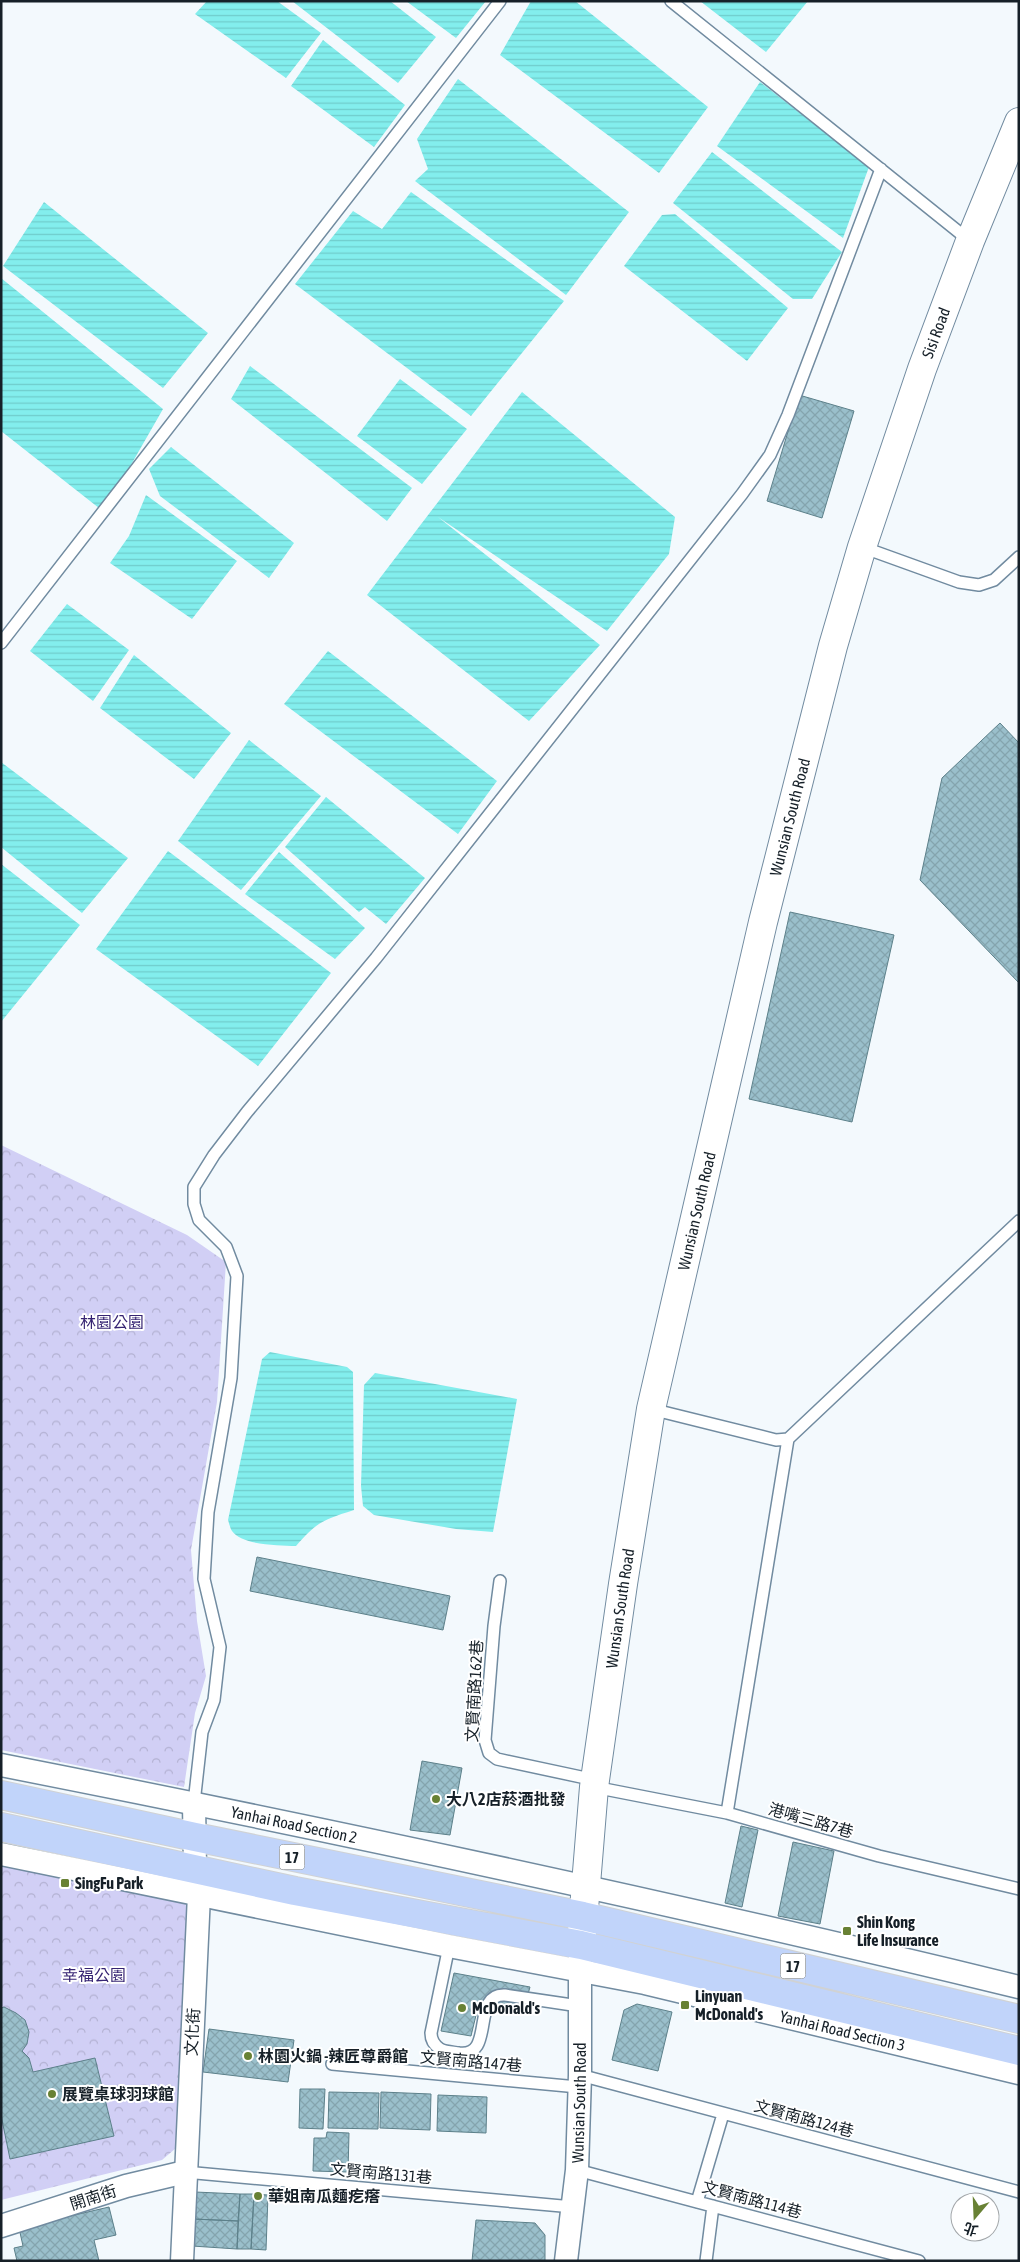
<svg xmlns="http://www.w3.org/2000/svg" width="1020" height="2262" font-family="'Asap Condensed','Noto Sans TC',sans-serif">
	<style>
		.park { fill: url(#park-crowns) }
		.water { fill: url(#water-rules) }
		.building { fill: url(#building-cross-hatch); stroke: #5c808a }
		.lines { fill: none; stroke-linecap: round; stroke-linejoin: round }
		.lane-casing { stroke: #718ba0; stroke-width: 14 }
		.street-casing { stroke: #718ba0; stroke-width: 25 }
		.secondary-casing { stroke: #718ba0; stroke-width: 30 }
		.primary-casing { stroke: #d0d2d4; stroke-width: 30 }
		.lane { stroke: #fff; stroke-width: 11 }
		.street { stroke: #fff; stroke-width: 22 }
		.secondary { stroke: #fff; stroke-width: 28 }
		.primary { stroke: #c1d4fa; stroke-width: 28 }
		.poi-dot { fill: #688134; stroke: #fff; stroke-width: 2 }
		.labels { text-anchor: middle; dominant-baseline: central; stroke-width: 4; stroke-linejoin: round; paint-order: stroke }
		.shield { fill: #fff; stroke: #5c6368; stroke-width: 1 }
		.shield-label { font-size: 15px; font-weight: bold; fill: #162028 }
		.street-label { font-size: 16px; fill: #162028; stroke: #fff }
		.park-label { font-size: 16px; fill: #362473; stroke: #fff }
		.poi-label { font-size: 16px; font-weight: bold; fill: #162028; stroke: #fff; text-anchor: start }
	</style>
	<defs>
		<pattern id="park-crowns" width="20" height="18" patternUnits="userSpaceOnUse" patternTransform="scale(1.25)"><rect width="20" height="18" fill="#d1cff5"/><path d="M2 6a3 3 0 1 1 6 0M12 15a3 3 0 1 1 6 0" fill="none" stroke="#b3b1d2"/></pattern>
		<pattern id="water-rules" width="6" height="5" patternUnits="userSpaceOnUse" patternTransform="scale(1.25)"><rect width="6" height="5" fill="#83eeed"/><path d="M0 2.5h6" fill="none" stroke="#70cccb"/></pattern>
		<pattern id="building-cross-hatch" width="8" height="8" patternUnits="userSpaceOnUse" patternTransform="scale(1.25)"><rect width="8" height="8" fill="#9abfcb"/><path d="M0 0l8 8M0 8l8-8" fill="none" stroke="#84a4ae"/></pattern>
	</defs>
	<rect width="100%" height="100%" fill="#f3f9fd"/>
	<path class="park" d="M1 1145 187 1235 226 1262 217 1402 191 1550 197 1621 206 1676 195 1713 184 1787 1 1750Z
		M1 1861 185 1903 191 1920 176 2148 162 2160 1 2200Z"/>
	<path class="water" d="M207 1H277L321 33 286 78 195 14Z
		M292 1H390L436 37 398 83Z
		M406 1H486L456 38Z
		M531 1H575L708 107 659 173 500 55Z
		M700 1H808L766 52Z
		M323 40 405 105 374 147 291 86Z
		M458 79 629 212 566 295 415 181 428 169 417 139Z
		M760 82 869 167 843 238 717 146Z
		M712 152 842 252 812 299H793L673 203Z
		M411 192 564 301 471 416 295 284 353 211 382 229Z
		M44 202 208 333 163 388 3 266Z
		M675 214 788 308 747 361 624 266 662 215Z
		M1 278 163 409 104 512 1 431Z
		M250 366 412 488 387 521 231 399Z
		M400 379 467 429 422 484 357 436Z
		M522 392 675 517 669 554 607 631 438 517 600 645 529 721 367 595Z
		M171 447 294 543 269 578 160 496 149 469Z
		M146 495 237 561 192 619 110 563 129 536Z
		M67 604 129 650 93 701 30 651Z
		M328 651 497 781 458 834 284 704Z
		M134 655 231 733 194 779 100 708Z
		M249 740 321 796 241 890 178 841Z
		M1 762 128 858 82 913 1 847Z
		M326 797 425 878 386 924 365 907 359 912 285 847Z
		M168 851 331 973 258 1066 96 949Z
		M279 852 365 928 335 959 245 894Z
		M1 864 80 925 1 1022Z
		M270 1352 347 1367 353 1372 354 1510C323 1520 318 1521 296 1546 279 1545 243 1546 232 1531 230 1528 229 1523 228 1520L262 1359Z
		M375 1373 517 1399 493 1532 456 1529 374 1515 363 1506 361 1486 364 1385Z"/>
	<path class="building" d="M799 395 854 411 822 518 767 501Z
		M1000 723 1019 743V983L920 880 942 778Z
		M790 912 894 935 852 1122 749 1099Z
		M257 1557 450 1596 443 1630 250 1591Z
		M422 1761 462 1768 450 1835 410 1830Z
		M741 1826 758 1830 742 1907 725 1903Z
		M793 1842 834 1851 820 1924 778 1916Z
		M454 1973 530 1987 523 2012 479 2003 471 2036 441 2031Z
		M637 2004 672 2012 658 2071 612 2060 624 2010Z
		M4 2007 16 2013 25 2020 29 2032 27 2044 22 2051 29 2058 33 2072 95 2058 114 2136 10 2159 1 2115V2008Z
		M209 2029 294 2040 288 2082 203 2072Z
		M300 2089H325L323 2129 299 2128Z
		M329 2092 379 2093 378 2129 328 2128Z
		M381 2092 431 2094 430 2130 380 2128Z
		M438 2095 487 2097 486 2133 437 2131Z
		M327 2132 349 2133 348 2172 313 2171 314 2138H326Z
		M195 2192 240 2194 238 2221 193 2219Z
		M240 2194H254L251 2249H237Z
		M254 2194 268 2195 266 2250 251 2249Z
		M109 2207 116 2235 94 2240 99 2261H17L14 2248 23 2246 19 2228Z
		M193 2219 238 2221 237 2249 192 2246Z
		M476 2220 535 2223 545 2235V2261H472Z"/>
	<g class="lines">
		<defs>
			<path id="lane" d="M671 1 970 241
				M862 547 959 582 979 585 994 580 1019 557
				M1 643 500 1
				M651 1409 776 1440 788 1439 1019 1221
				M500 1581 494 1626 485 1740 489 1753 497 1759 595 1780
				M594 1787 727 1813 879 1856 1019 1889
				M194 1803 202 1732 214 1700 220 1647 204 1579 208 1512 231 1378 237 1276 226 1247 199 1220 194 1204V1187L214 1155 247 1112 376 958 742 494 770 455 788 415 881 169
				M727 1813 788 1439
				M449 1946 431 2033C431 2040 434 2045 440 2049 445 2052 453 2052 459 2053 496 2058 470 1993 505 1995L579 2006
				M332 2064 578 2087
				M580 2075 1019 2192
				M577 2170 919 2261
				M185 2172 573 2207
				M697 2202 723 2114
				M706 2261 713 2206"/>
			<g id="street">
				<path id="s1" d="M1 1765C342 1832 681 1905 1019 1987"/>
				<path id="s2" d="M1 1854 449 1946 645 1983 1019 2073"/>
				<path d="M1 2226 126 2186 185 2172"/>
				<path d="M182 2261 199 1895 195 1868 194 1803"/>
				<path id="s3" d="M566 2261 577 2170 580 2075V1958"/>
			</g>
			<g id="secondary">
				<path id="s4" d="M581 1945 594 1787 623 1584 651 1409 763 922 833 646 862 547 922 369 970 241 1019 122"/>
			</g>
			<path id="primary" d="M1 1795 195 1837 583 1916 1019 2019
				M1 1827 295 1891 581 1945 1019 2051"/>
		</defs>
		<use href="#lane" class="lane-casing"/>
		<use href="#street" class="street-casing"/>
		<use href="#secondary" class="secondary-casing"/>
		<use href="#primary" class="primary-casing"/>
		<use href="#lane" class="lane"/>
		<use href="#street" class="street"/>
		<use href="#secondary" class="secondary"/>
		<use href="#primary" class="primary"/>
	</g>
	<g class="poi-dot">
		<circle cx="436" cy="1799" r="5"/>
		<rect x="60" y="1878" width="10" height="10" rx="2.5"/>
		<rect x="842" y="1926" width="10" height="10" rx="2.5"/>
		<rect x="680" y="2000" width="10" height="10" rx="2.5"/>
		<circle cx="462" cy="2008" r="5"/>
		<circle cx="248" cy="2056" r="5"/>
		<circle cx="52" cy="2094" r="5"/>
		<circle cx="258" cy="2196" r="5"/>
	</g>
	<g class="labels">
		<g class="shield">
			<rect x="279.5" y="1844.5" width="25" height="25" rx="4"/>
			<rect x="780.5" y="1953.5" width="25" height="25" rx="4"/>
		</g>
		<g class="shield-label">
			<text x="292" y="1857">17</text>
			<text x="793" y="1966">17</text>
		</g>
		<g class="street-label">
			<text stroke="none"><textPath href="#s4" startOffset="1655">Sisi Road</textPath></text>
			<text stroke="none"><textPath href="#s4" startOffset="1149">Wunsian South Road</textPath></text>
			<text stroke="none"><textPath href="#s4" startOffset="744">Wunsian South Road</textPath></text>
			<text stroke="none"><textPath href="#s4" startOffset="339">Wunsian South Road</textPath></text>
			<text transform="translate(474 1691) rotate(-87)">文賢南路162巷</text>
			<text transform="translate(811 1820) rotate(16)">港嘴三路7巷</text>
			<text stroke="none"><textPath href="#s1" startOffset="299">Yanhai Road Section 2</textPath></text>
			<text stroke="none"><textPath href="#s2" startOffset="860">Yanhai Road Section 3</textPath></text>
			<text transform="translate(192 2032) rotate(-87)">文化街</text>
			<text transform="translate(471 2061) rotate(5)">文賢南路147巷</text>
			<text stroke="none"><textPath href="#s3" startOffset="159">Wunsian South Road</textPath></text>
			<text transform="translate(804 2118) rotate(15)">文賢南路124巷</text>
			<text transform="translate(381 2173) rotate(5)">文賢南路131巷</text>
			<text transform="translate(93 2197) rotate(-18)">開南街</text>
			<text transform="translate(752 2199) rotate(15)">文賢南路114巷</text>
		</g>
		<g class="park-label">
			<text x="112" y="1322">林園公園</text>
			<text x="94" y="1975">幸福公園</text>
		</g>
		<g class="poi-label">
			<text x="446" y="1799">大八2店菸酒批發</text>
			<text x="75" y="1883">SingFu Park</text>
			<text x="857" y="1922">Shin Kong<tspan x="857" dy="18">Life Insurance</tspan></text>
			<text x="695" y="1996">Linyuan<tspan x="695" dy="18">McDonald's</tspan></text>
			<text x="472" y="2008">McDonald's</text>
			<text x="258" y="2056">林園火鍋 -辣匠尊爵館</text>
			<text x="62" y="2094">展覽桌球羽球館</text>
			<text x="268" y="2196">華姐南瓜麵疙瘩</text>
		</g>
	</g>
	<rect width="1020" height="2262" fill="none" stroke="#162028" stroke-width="5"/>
	<g transform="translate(975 2217) rotate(199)"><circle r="24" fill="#ffffff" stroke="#a2a6a9"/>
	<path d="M0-4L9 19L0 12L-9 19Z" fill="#688134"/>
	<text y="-8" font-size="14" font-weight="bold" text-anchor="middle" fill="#162028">北</text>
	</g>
</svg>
